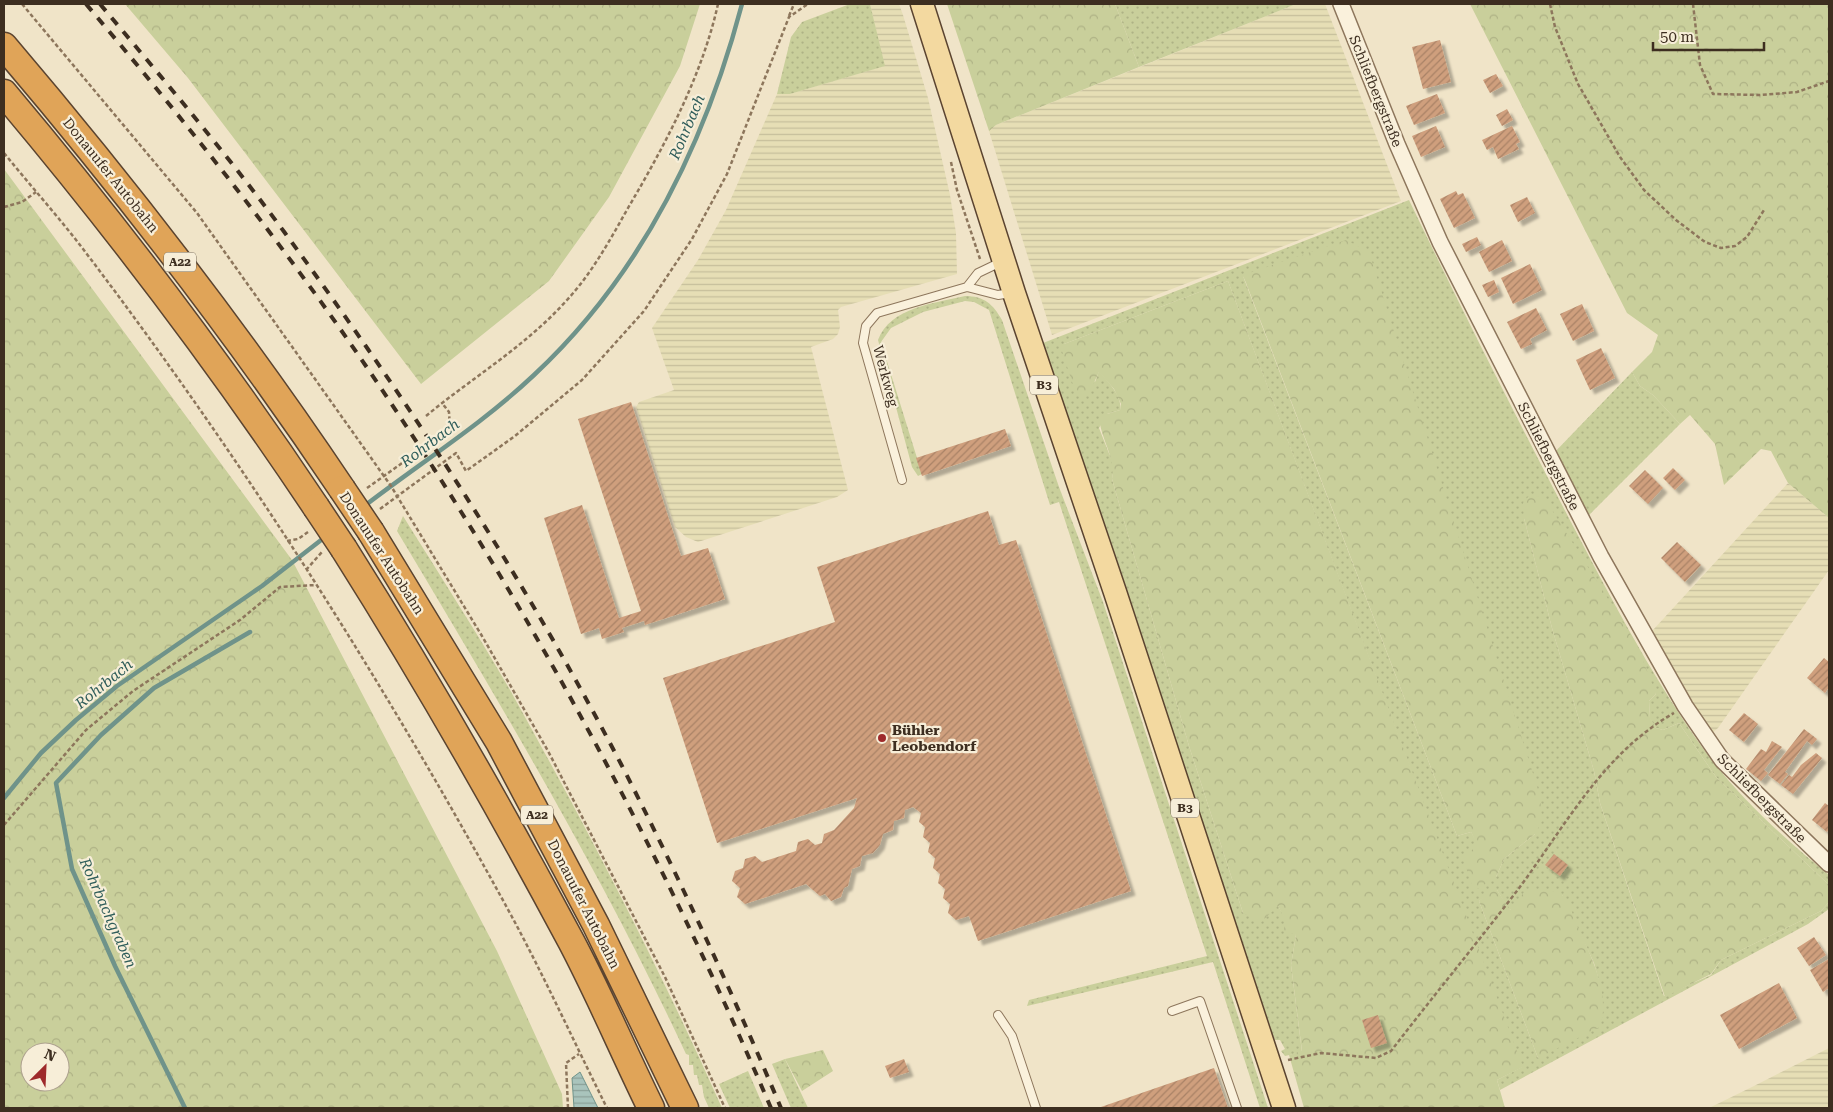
<svg xmlns="http://www.w3.org/2000/svg" width="1833" height="1112" font-family="'Roboto Serif',serif">
	<style>
		.farmland { fill: url(#farmland-rules) }
		.grass { fill: url(#grass-dots); fill-rule: evenodd }
		.forest { fill: url(#forest-crowns); fill-rule: evenodd }
		.water { fill: url(#water-rules); stroke: #6f938a }
		.lines { fill: none; stroke-linecap: round; stroke-linejoin: round }
		.stream { stroke: #6f938a; stroke-width: 4.5 }
		.building { fill: url(#building-hatch); filter: url(#shadow) }
		.service-casing { stroke: #8d765c; stroke-width: 10 }
		.minor-casing { stroke: #8d765c; stroke-width: 18 }
		.primary-casing { stroke: #5b4430; stroke-width: 25 }
		.motorway-casing { stroke: #5b4430; stroke-width: 29 }
		.path { stroke: #8d765c; stroke-width: 2.5; stroke-dasharray: 4 2.5; stroke-linecap: butt }
		.service { stroke: #faf1dc; stroke-width: 8 }
		.minor { stroke: #faf1dc; stroke-width: 15 }
		.primary { stroke: #f3d9a0; stroke-width: 22 }
		.motorway { stroke: #e0a458; stroke-width: 26 }
		.rail { stroke: #3d2e20; stroke-width: 4; stroke-dasharray: 9 9; stroke-linecap: butt }
		.motorway-bridge-casing { stroke: #5b4430; stroke-width: 29; stroke-linecap: butt }
		.motorway-bridge { stroke: #e0a458; stroke-width: 26 }
		.poi-dot { fill: #9e2a2b; stroke: #f7eed8; stroke-width: 2 }
		.labels { text-anchor: middle; dominant-baseline: central; stroke-width: 4.5; stroke-linejoin: round; paint-order: stroke }
		.shield { fill: #f7eed8; stroke: #756857; stroke-width: 1 }
		.shield-label { font-size: 12px; font-weight: bold; fill: #3d2e20 }
		.street-label { font-size: 14px; fill: #3d2e20; stroke: #f7eed8 }
		.poi-label { font-size: 14px; font-weight: bold; fill: #3d2e20; stroke: #f7eed8; text-anchor: start }
		.water-label { font-size: 15px; font-style: italic; fill: #2f5d5a; stroke: #f7eed8 }
	</style>
	<defs>
		<pattern id="farmland-rules" width="6" height="5" patternUnits="userSpaceOnUse" patternTransform="scale(1.25)"><rect width="6" height="5" fill="#e6deb5"/><path d="M0 2.5h6" fill="none" stroke="#c6bf9b"/></pattern>
		<pattern id="grass-dots" width="8" height="8" patternUnits="userSpaceOnUse" patternTransform="scale(1.25)"><rect width="8" height="8" fill="#c9cf9b"/><path d="M2 2h.1M6 6h.1" fill="none" stroke="#aeb285" stroke-width="1.8" stroke-linecap="round"/></pattern>
		<pattern id="forest-crowns" width="20" height="18" patternUnits="userSpaceOnUse" patternTransform="scale(1.25)"><rect width="20" height="18" fill="#c9cf9b"/><path d="M2 6a3 3 0 1 1 6 0M12 15a3 3 0 1 1 6 0" fill="none" stroke="#aeb285"/></pattern>
		<pattern id="water-rules" width="6" height="5" patternUnits="userSpaceOnUse" patternTransform="scale(1.25)"><rect width="6" height="5" fill="#a9c4bc"/><path d="M0 2.5h6" fill="none" stroke="#8ba098"/></pattern>
		<pattern id="building-hatch" width="6" height="6" patternUnits="userSpaceOnUse" patternTransform="scale(1.25)"><rect width="6" height="6" fill="#cf9f7d"/><path d="M-1 1l2-2M0 6l6-6M5 7l2-2" fill="none" stroke="#a98266"/></pattern>
		<filter id="shadow"><feDropShadow dx="4.5" dy="4.5" stdDeviation="1" flood-color="#0004"/></filter>
	</defs>
	<rect width="100%" height="100%" fill="#f0e4c8"/>
	<path class="farmland" d="M870 4H899L903 15 928 98 950 195 956 233 957 274 841 307 838 310 840 327 838 334 833 339 811 347 848 490 837 497 698 542 686 537 675 527 636 407 639 402 674 390 652 328 698 260 726 210 777 94H790L884 66Z
		M1296 4H1325L1401 201 1052 335 989 131 996 125Z
		M1788 483 1829 518V570L1718 728 1711 734 1654 634 1653 630Z
		M1829 1048V1108H1709L1754 1086Z"/>
	<path class="grass" d="M850 4H870L885 66 790 94H777L791 37 802 22Z
		M1115 4H1296L1139 67Z
		M1409 200C1458 302 1509 403 1561 503 1604 585 1648 671 1702 747 1736 795 1784 838 1829 875V885L1716 777 1679 723 1663 730 1656 728 1650 719 1649 701 1656 694 1524 518 1552 628 1594 771 1600 803 1664 996 1711 975 1721 960 1821 911 1829 902V909L1808 924 1500 1090 1497 1080 1522 1067 1228 281 1064 344 1095 382 1099 371C1107 381 1123 396 1120 410L1107 414 1099 428 1114 466 1112 479 1189 746 1243 913 1278 906 1296 935 1291 965 1302 1052 1285 1056 1281 1051 1285 1049 1280 1040H1275L1264 1016 1043 343ZM1243 276 1535 834 1504 859 1496 877 1471 832 1457 836ZM1497 890 1509 910 1562 895 1594 963 1599 981 1538 1058 1479 901Z
		M965 296C984 296 993 304 1002 320L1059 487 1103 602 1268 1108H1260L1213 962 1027 1006 1029 1000 1207 956 1059 502 1050 505 989 310 974 302 965 301 923 312 891 328 881 342 922 474 918 476 912 467 878 340C890 307 936 303 965 296Z
		M1632 372 1640 386 1653 395 1680 424 1585 519 1552 455Z
		M403 516C439 574 476 631 510 690 586 826 659 966 722 1108H709L704 1097 702 1085H699L697 1075H694L693 1065H689V1055L686 1054C602 873 499 702 397 531Z
		M785 1059 808 1108H791L772 1064Z
		M748 1071 764 1108H730L719 1084Z"/>
	<path class="forest" d="M125 4H700L680 66 609 197 549 281 421 384 188 78Z
		M947 4H1115L1139 67 996 125 989 131Z
		M1470 4H1829V518L1788 483 1771 451 1761 449 1724 485 1715 444 1690 415 1680 424 1653 395 1640 386 1632 372 1652 352 1658 335 1627 313Z
		M4 169 292 560 497 951 562 1094 563 1108H4ZM30 1052H60V1082H30Z
		M1346 240 1369 252 1540 796 1542 821 1535 834 1504 859 1496 877 1474 891 1463 859 1477 845 1471 832 1457 836 1243 275Z
		M1228 281 1523 1067 1497 1080 1505 1108H1304L1289 1055 1302 1051 1291 965 1296 935 1284 931 1285 919 1278 906 1261 922 1243 913 1189 746 1112 479C1116 456 1099 437 1099 414H1107L1120 410 1121 404 1114 389 1099 372 1088 395 1076 394 1061 348 1064 344Z
		M1538 496 1545 499 1637 645 1656 694 1649 701 1650 718 1656 728 1663 730 1679 723 1716 777 1829 885V902L1821 911 1721 960 1711 974 1665 997 1600 803 1594 771 1552 628 1524 518 1523 503 1528 497Z
		M1544 888C1549 890 1557 892 1562 895 1569 901 1573 915 1576 923 1590 954 1611 993 1600 1027L1538 1058 1479 901 1491 891 1497 890 1510 910 1525 891Z
		M823 1050 833 1071 802 1091 785 1059Z"/>
	<path class="water" d="M580 1072 598 1108H574L572 1078Z"/>
	<g class="lines">
		<path class="stream" d="M363 507C420 463 481 425 534 375 641 275 705 144 742 4
			M4 798 41 753 76 720 117 686 262 586 325 537
			M185 1108 115 966 72 869 56 783 101 735 154 688 250 632"/>
	</g>
	<path class="building" d="M1440 40 1451 82 1423 89 1412 47Z
		M1496 74 1503 86 1490 93 1483 80Z
		M1437 94 1445 113 1414 125 1406 106Z
		M1507 109 1513 120 1502 126 1496 115Z
		M1436 126 1445 147 1421 157 1412 136Z
		M1512 126 1520 142 1516 144 1519 149 1498 159 1493 147 1487 150 1482 140Z
		M1456 191 1458 195 1463 193 1475 218 1454 228 1440 199Z
		M1527 197 1535 213 1518 222 1510 205Z
		M1477 237 1481 245 1466 252 1462 244Z
		M1502 240 1512 261 1489 272 1479 252Z
		M1530 264 1542 290 1513 304 1501 278Z
		M1494 280 1499 292 1488 297 1482 285Z
		M1582 304 1594 331 1573 341 1560 314Z
		M1536 308 1547 330 1530 339 1532 344 1521 349 1507 322Z
		M1601 348 1615 378 1590 390 1576 360Z
		M631 402 681 556 708 548 725 599 645 625 644 621 622 628 624 632 602 639 599 628 581 634 544 518 582 505 619 618 641 611 578 419Z
		M1005 429 1011 446 922 476 916 458Z
		M1673 468 1685 480 1675 490 1663 478Z
		M1645 470 1663 488 1648 504 1629 486Z
		M988 511 999 545 1016 540 1131 891 978 941 969 916 956 920 948 913 950 904 943 898 945 889 938 883 940 874 933 868 935 858 928 852 930 843 923 837 925 827 919 822 921 813 913 807 905 810 904 818 894 821 893 830 883 834 880 845 873 853 862 856 860 866 852 869 848 886 844 888 841 897 831 901 825 894 820 896 806 884 745 904 737 897 740 888 732 881 735 871 743 868 745 859 755 856 762 862 796 851 798 842 808 839 815 845 822 843 824 834 834 830 854 808 857 798 717 843 663 678 835 622 817 567Z
		M1677 542 1701 565 1685 582 1661 558Z
		M1824 658 1829 662V687L1825 693 1807 678Z
		M1744 713 1758 724 1744 742 1729 730Z
		M1804 729 1817 739 1812 745 1807 741 1785 772 1788 774 1780 784 1768 775Z
		M1772 741 1782 747 1764 770 1768 773 1761 781 1746 769 1761 749 1766 752Z
		M1816 753 1822 758 1793 794 1781 785 1789 775 1792 777 1801 765Z
		M1825 803 1829 806V828L1827 832 1812 820Z
		M1554 854 1568 865 1560 876 1545 865Z
		M1814 937 1826 955 1809 966 1797 948Z
		M1829 959V988L1823 992 1810 970Z
		M1779 983 1797 1018 1739 1049 1720 1015Z
		M1378 1015 1387 1043 1371 1048 1362 1020Z
		M904 1059 909 1072 890 1078 885 1066Z
		M1214 1068 1228 1108H1098Z"/>
	<g class="lines">
		<defs>
			<path id="service" d="M967 287 998 295 1011 293
				M967 287 978 273 1001 262
				M902 480 863 343 866 326 877 313 967 287
				M1172 1011 1200 1001 1237 1108
				M998 1015 1012 1036 1036 1108"/>
			<path id="minor" d="M1341 4 1397 144 1440 242 1601 557 1685 706 1722 760 1829 864"/>
			<path id="primary" d="M922 4 1014 293 1115 592 1284 1108"/>
			<path id="motorway" d="M4 46C125 188 238 334 342 489
				M4 93C116 226 220 363 316 507
				M371 532 499 742 596 925 685 1108
				M344 549C425 677 500 808 571 941 600 996 624 1053 651 1108"/>
		</defs>
		<use href="#service" class="service-casing"/>
		<use href="#minor" class="minor-casing"/>
		<use href="#primary" class="primary-casing"/>
		<use href="#motorway" class="motorway-casing"/>
		<path class="path" d="M22 4 197 213 391 486 482 636 548 751 665 977 725 1108
			M1550 4 1555 27 1578 84 1620 157 1644 190 1676 220 1705 242 1721 248 1735 246 1747 237 1764 210
			M1693 4 1700 65 1713 94 1760 95 1797 92 1829 81
			M789 16 794 4
			M4 153C29 184 56 214 80 245 241 456 384 682 511 915 545 978 575 1044 607 1108
			M951 162 957 190 980 259
			M4 207 22 202 36 192
			M426 416C473 377 526 346 567 300 592 273 610 240 628 208 665 145 702 76 718 4
			M367 488 450 429 449 412 442 403
			M380 509 456 453 466 471 515 436 582 380 644 311 692 239 727 174 789 17 808 4
			M287 541 298 539 308 532
			M306 570 322 552
			M4 825 86 730 133 691 240 620 280 587 316 585
			M1288 1060 1321 1053 1376 1058 1391 1051C1431 999 1473 948 1513 896 1563 831 1600 755 1674 713
			M568 1108 566 1063 579 1054"/>
		<use href="#service" class="service"/>
		<use href="#minor" class="minor"/>
		<use href="#primary" class="primary"/>
		<use href="#motorway" class="motorway"/>
		<path class="rail" d="M86 4C186 122 283 244 370 372 528 604 661 851 771 1108
			M100 4C163 79 227 154 285 233 409 402 524 578 621 764 679 877 732 992 781 1108"/>
		<defs>
			<path id="motorway-bridge" d="M342 489 371 532
				M316 507 344 549"/>
		</defs>
		<use href="#motorway-bridge" class="motorway-bridge-casing"/>
		<use href="#motorway-bridge" class="motorway-bridge"/>
	</g>
	<circle class="poi-dot" cx="882" cy="738" r="5"/>
	<g class="labels">
		<g class="shield">
			<rect x="164" y="252.5" width="32" height="19" rx="4"/>
			<rect x="1030" y="375.5" width="28" height="19" rx="4"/>
			<rect x="1171" y="798.5" width="28" height="19" rx="4"/>
			<rect x="521" y="805.5" width="32" height="19" rx="4"/>
		</g>
		<g class="shield-label">
			<text x="180" y="262">A22</text>
			<text x="1044" y="385">B3</text>
			<text x="1185" y="808">B3</text>
			<text x="537" y="815">A22</text>
		</g>
		<g class="street-label">
			<text transform="translate(1376 91) rotate(68)">Schliefbergstraße</text>
			<text transform="translate(111 175) rotate(51)">Donauufer Autobahn</text>
			<text transform="translate(886 376) rotate(75)">Werkweg</text>
			<text transform="translate(1549 456) rotate(63)">Schliefbergstraße</text>
			<text transform="translate(382 553) rotate(57)">Donauufer Autobahn</text>
			<text transform="translate(1762 798) rotate(45)">Schliefbergstraße</text>
			<text transform="translate(584 904) rotate(63)">Donauufer Autobahn</text>
		</g>
		<g class="poi-label">
			<text x="892" y="730">Bühler<tspan x="892" dy="16">Leobendorf</tspan></text>
		</g>
		<g class="water-label">
			<text transform="translate(687 127) rotate(-67)">Rohrbach</text>
			<text transform="translate(430 443) rotate(-37)">Rohrbach</text>
			<text transform="translate(104 684) rotate(-39)">Rohrbach</text>
			<text transform="translate(108 913) rotate(66)">Rohrbachgraben</text>
		</g>
	</g>
	<rect width="1833" height="1112" fill="none" stroke="#3d2e20" stroke-width="10"/>
	<g transform="translate(45 1067) rotate(24)"><circle r="24" fill="#f7eed8" stroke="#ada18e"/>
	<path d="M0-4L9 19L0 12L-9 19Z" fill="#9e2a2b"/>
	<text y="-8" font-size="14" font-weight="bold" text-anchor="middle" fill="#3d2e20">N</text>
	</g>
	<path d="M1653 42v8h111v-8" fill="none" stroke="#3d2e20" stroke-width="2.5"/>
	<text x="1660" y="42" font-size="15" fill="#3d2e20" stroke="#f7eed8" stroke-width="4" paint-order="stroke">50 m</text>
</svg>
